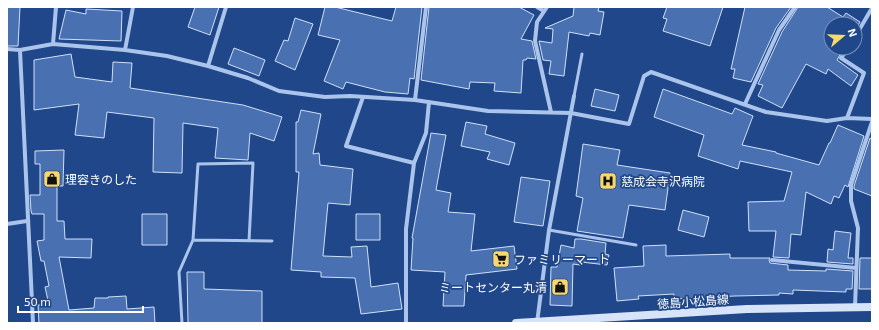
<svg xmlns="http://www.w3.org/2000/svg" width="879" height="330" font-family="'Exo 2','Noto Sans JP',sans-serif">
	<style>
		.building { fill: #4970b1; stroke: #d0e0f8 }
		.lines { fill: none; stroke-linecap: round; stroke-linejoin: round }
		.service { stroke: #abc4eb; stroke-width: 3 }
		.minor { stroke: #abc4eb; stroke-width: 4 }
		.secondary { stroke: #d7e3f8; stroke-width: 8 }
		.labels { text-anchor: middle; dominant-baseline: central; stroke-width: 3.5; stroke-linejoin: round; paint-order: stroke }
		.poi-label { font-size: 12px; fill: #fff; stroke: #204789; text-anchor: start }
		.street-label { font-size: 12px; fill: #fff; stroke: #204789 }
	</style>
	<rect width="100%" height="100%" fill="#204789"/>
	<path class="building" d="M7 7H20L18 46H7Z
		M195 7H219L210 35 188 27Z
		M325 7H335L392 21 396 7H422L414 79 410 78 408 94 385 92 346 82 343 89 324 81 340 40 318 35Z
		M429 7H519L534 15 521 39 532 41 536 59 527 58 526 60H523L521 93 494 91 495 83 470 82 469 89 421 80Z
		M574 7H599L598 11 604 12 600 35 590 33 589 36 569 32 564 76 549 74 551 61 543 60 539 41 552 43 553 29 545 28 573 16Z
		M667 7H723L710 46 663 31 667 19 663 18Z
		M745 7H791L776 28 751 82 733 78 735 69H731Z
		M798 7H827L843 17 846 13 860 22 855 30V24H831V48H844L837 60 858 75 851 86 828 69 826 74 806 64 782 108 758 96 763 85 758 84 782 32Z
		M86 9 122 11 121 41 59 39 66 10 86 14Z
		M295 18 313 24 295 70 275 61 284 40 288 41Z
		M234 48 265 60 259 76 228 64Z
		M71 54 75 77 112 82 113 62 132 63 130 88 243 105 282 117 274 141 250 133 248 160 215 158 218 128 183 123 182 173 153 172 154 118 107 112 104 138 75 135 79 104 34 110V60Z
		M595 89 619 95 615 111 591 106Z
		M663 89 732 114 735 108 753 116 742 145 776 152V153L819 165 829 143H830L838 125 864 136 848 187 845 185 839 198 834 196 831 204 806 192 801 235 791 234 789 258 773 257 776 231H749L748 202 784 201 792 172 740 161 738 169 698 156 704 135 654 117Z
		M301 110 321 114 313 154 319 153 320 165 353 169 350 205 328 203 323 256 352 257 351 247 367 246 371 287 398 283 402 309 361 314 355 278 321 277V272L291 270 299 172H296V122H298Z
		M466 122 487 126 485 134 515 143 509 165 487 159 490 152 461 146Z
		M431 133 446 135 436 190 451 193 448 212 475 214 471 251 514 246 517 269 466 275 464 306H443L445 272 411 270 413 238H412Z
		M870 138 872 139V196L854 189V186Z
		M583 144 620 150 617 165 670 173 665 210 629 205 623 238 577 231 583 198 576 196Z
		M64 150 63 186H57V221H64L65 239H92L91 258 59 257 69 310 94 308 95 298H108V297L126 296 127 309 154 307 155 323H39L38 305H49L45 287 49 286 44 261H41L37 241 44 240V214H32L31 211 30 195H40V164H35V151Z
		M521 177 550 181 543 226 514 222Z
		M683 210 709 217 704 237 678 230Z
		M142 214H167V245H142Z
		M356 214H380V240H356Z
		M835 231 851 233 848 258H853V264L827 262 828 249 833 250Z
		M575 239H581L606 243 605 254 609 255 607 265 581 262 580 265 573 264 572 306 550 305 551 267H557L561 245 574 248Z
		M666 245V256L730 254V258H770L769 260 770 263 788 265V270L826 271V269L853 271 852 289H846V292L793 290V294L779 293V295L735 296 674 299V294L638 296 639 299 617 301 614 268 644 266 643 246Z
		M860 258H872V289H859Z
		M187 272H204V289L262 291V323H188Z"/>
	<g class="lines">
		<path class="service" d="M574 96 582 54
			M549 230 636 245
			M193 240 272 241
			M182 323 179 272 193 240 198 164 253 163 249 241"/>
		<path class="minor" d="M537 7 544 11
			M547 7 537 22 535 41 551 112
			M855 37 872 8
			M53 44 56 7
			M7 49 20 50 53 44 125 50 167 56 208 66 248 78 279 91 325 97 350 96 415 100 488 111 571 113 629 124 644 76 651 72 766 112 827 121 847 118 872 119
			M20 50 33 323
			M125 50 133 7
			M208 66 226 7
			M363 97 346 146 414 163
			M415 100 426 7
			M745 104 779 30 795 7
			M847 118 864 73 841 58 848 48
			M7 224 27 221
			M772 260 856 268
			M855 307 858 228 851 201V185L872 122
			M406 323V229L414 163 426 133 429 102
			M537 323 549 230 574 96"/>
		<path class="secondary" d="M516 323 747 309 872 307"/>
	</g>
	<defs>
		<symbol id="shop-square" viewBox="-11 -11 22 22"><rect x="-9" y="-9" width="18" height="18" rx="4" fill="#f8d86c" stroke="#204789"/><path d="M-5-2.5h2.3a2.7 3.5 0 0 1 5.4 0H5L5.5 6h-11ZM-1.5-2.5h3a1.5 2.3 0 0 0-3 0Z" fill="#111"/></symbol>
		<symbol id="hospital-square" viewBox="-11 -11 22 22"><rect x="-9" y="-9" width="18" height="18" rx="4" fill="#f8d86c" stroke="#204789"/><path d="M-5-5h3v3.5h4V-5h3V5h-3V1.5h-4V5h-3Z" fill="#111"/></symbol>
		<symbol id="supermarket-square" viewBox="-11 -11 22 22"><rect x="-9" y="-9" width="18" height="18" rx="4" fill="#f8d86c" stroke="#204789"/><path d="M-6-5.5h2.5l.6 2H6L4.5 2H-2.5L-4.4-4H-6ZM-1.5 3.2a1.3 1.3 0 1 0 .1 0ZM3 3.2a1.3 1.3 0 1 0 .1 0Z" fill="#111"/></symbol>
	</defs>
	<g fill-rule="evenodd">
		<use href="#shop-square" x="42" y="169" width="20" height="20"/>
		<use href="#hospital-square" x="598" y="171" width="20" height="20"/>
		<use href="#supermarket-square" x="491" y="249" width="20" height="20"/>
		<use href="#shop-square" x="550" y="277" width="20" height="20"/>
	</g>
	<g class="labels">
		<g class="poi-label">
			<text x="65" y="179">理容きのした</text>
			<text x="621" y="181">慈成会寺沢病院</text>
			<text x="514" y="259">ファミリーマート</text>
			<text x="547" y="287" text-anchor="end">ミートセンター丸清</text>
		</g>
		<g class="street-label">
			<text transform="translate(693 301) rotate(-4)">徳島小松島線</text>
		</g>
	</g>
	<rect width="879" height="330" fill="none" stroke="#ffffff" stroke-width="16"/>
	<g transform="translate(843 36) rotate(71)"><circle r="19" fill="#204789" stroke="#7991b8"/>
	<path d="M0-3L7 15L0 10L-7 15Z" fill="#f8d86c"/>
	<text y="-6" font-size="11" font-weight="bold" text-anchor="middle" fill="#ffffff">N</text>
	</g>
	<path d="M18 306v6h125v-6" fill="none" stroke="#ffffff" stroke-width="2"/>
	<text x="24" y="306" font-size="12" fill="#ffffff" stroke="#204789" stroke-width="3" paint-order="stroke">50 m</text>
</svg>
